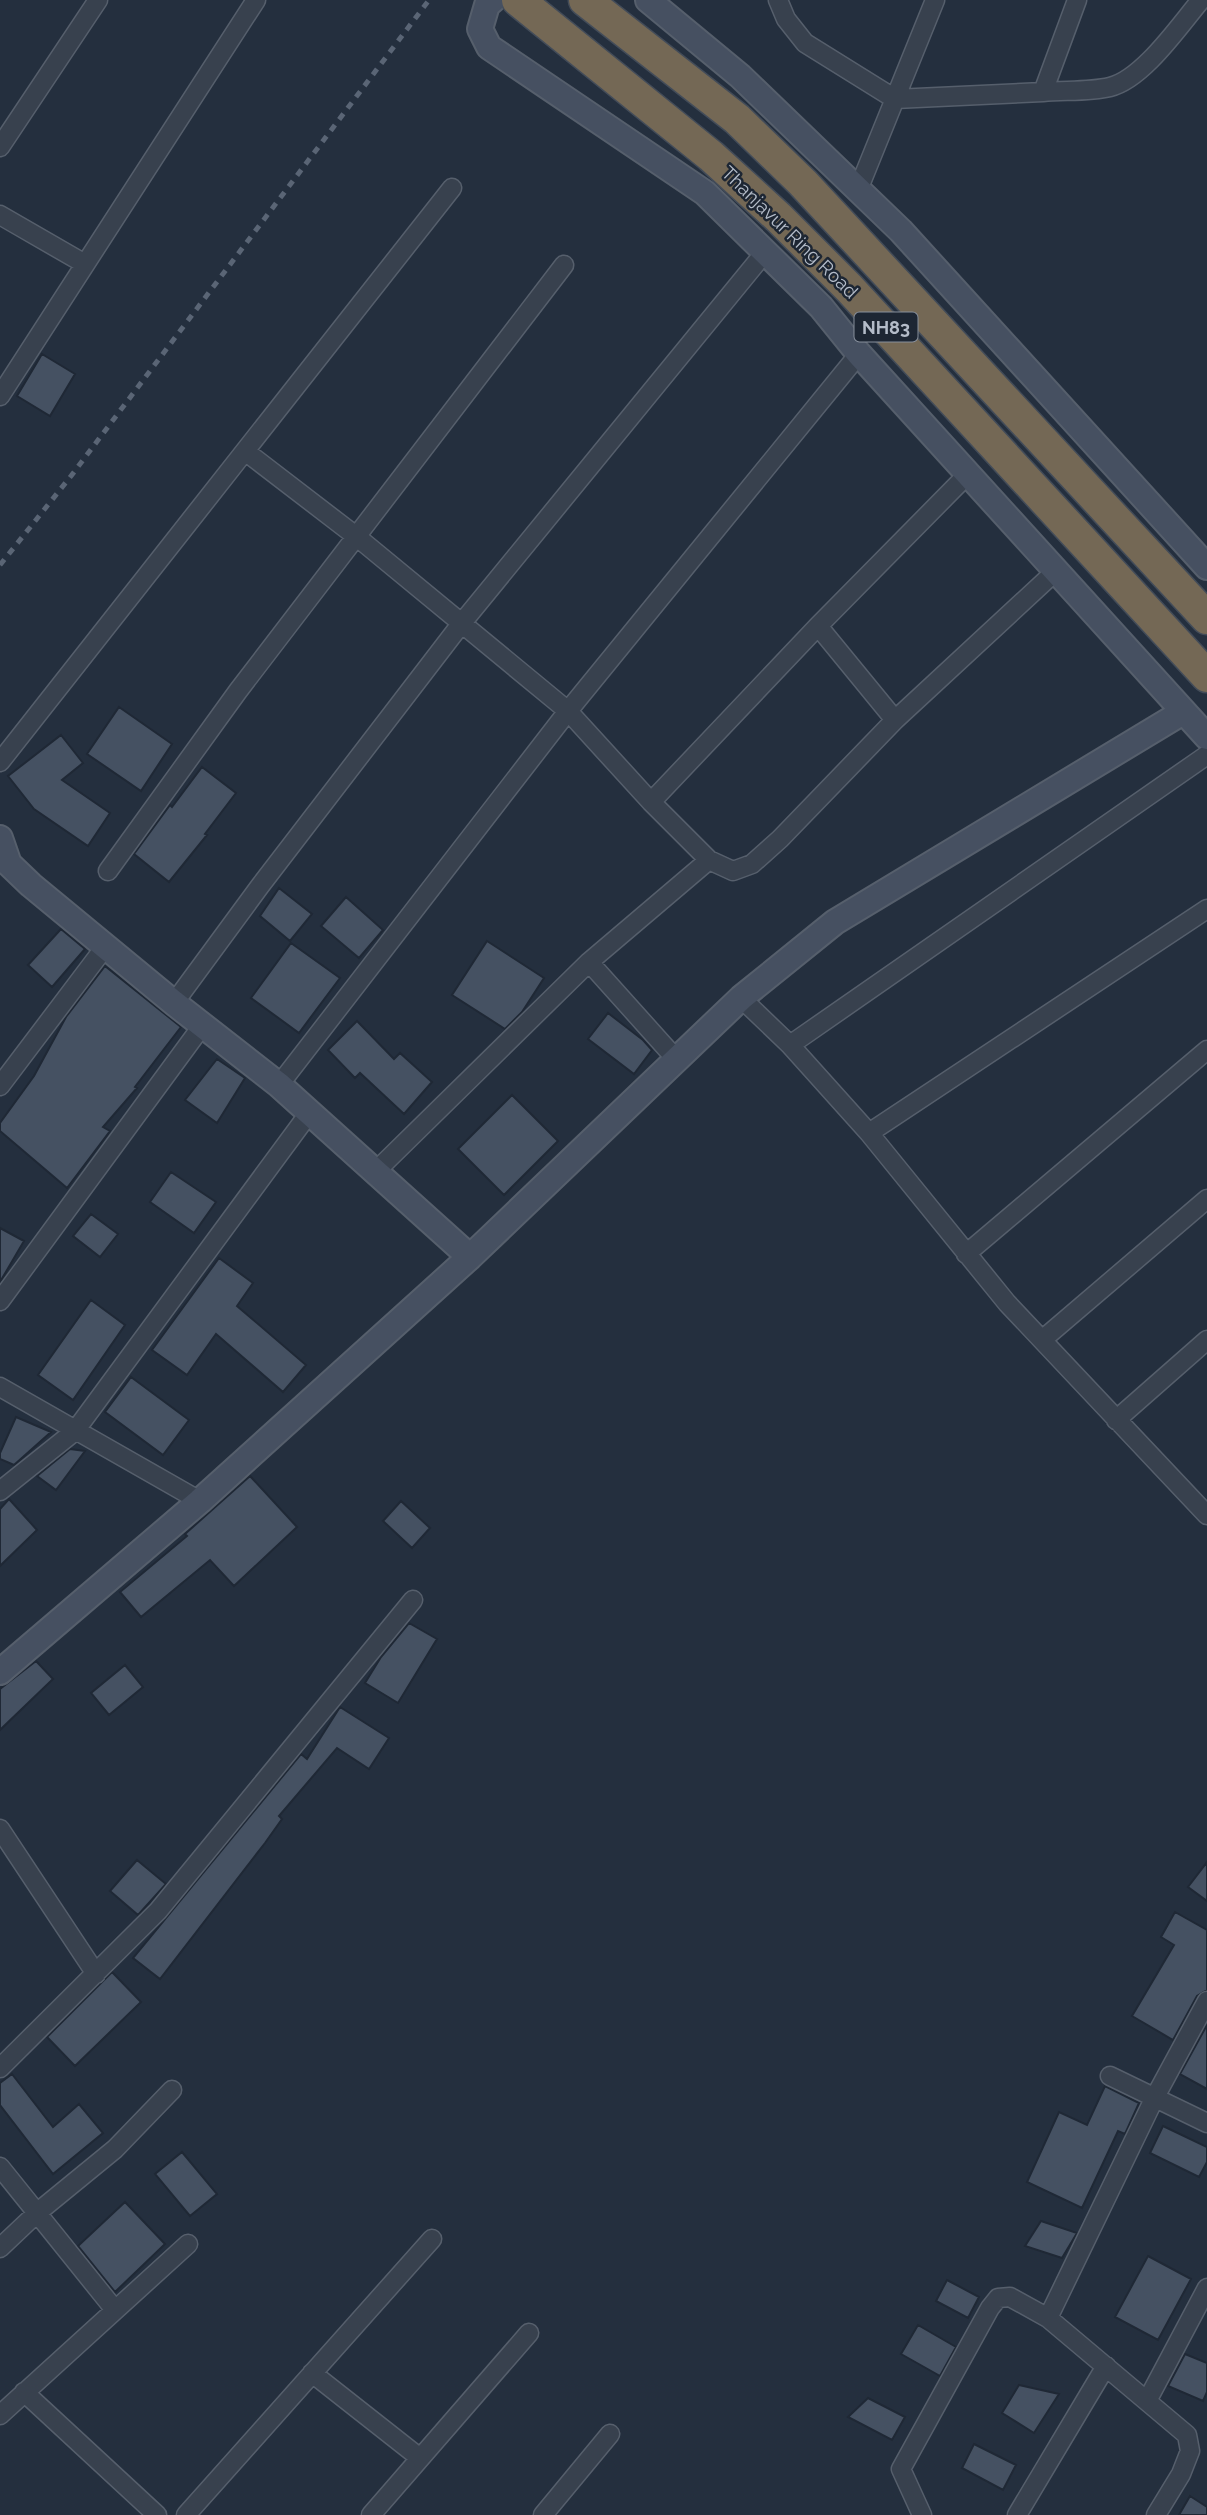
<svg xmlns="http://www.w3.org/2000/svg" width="1207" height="2515" font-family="Raleway,sans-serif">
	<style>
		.building { fill: #455162; stroke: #1f2835; stroke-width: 2 }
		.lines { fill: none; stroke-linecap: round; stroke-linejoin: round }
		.street-casing { stroke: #565f6c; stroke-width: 21 }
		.secondary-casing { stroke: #565f6c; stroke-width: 28 }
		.highway-casing { stroke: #434c59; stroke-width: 35 }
		.street { stroke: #38414e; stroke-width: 18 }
		.secondary { stroke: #465061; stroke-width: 24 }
		.highway { stroke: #746855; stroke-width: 32 }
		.rail { stroke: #5a6575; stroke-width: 5; stroke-dasharray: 7 7; stroke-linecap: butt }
		.labels { text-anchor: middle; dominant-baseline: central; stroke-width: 5; stroke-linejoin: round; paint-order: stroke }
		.shield { fill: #1d2633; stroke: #878f9c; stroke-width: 2 }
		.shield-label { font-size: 18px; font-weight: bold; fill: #b4bcc9 }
		.street-label { font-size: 19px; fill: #b4bcc9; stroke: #1d2633 }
	</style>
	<rect width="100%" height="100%" fill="#242f3e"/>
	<path class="building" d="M42 354 75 374 50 416 17 396Z
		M119 707 172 744 141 791 87 754Z
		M61 735 83 763 62 780 110 813 88 846 34 809 8 776Z
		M202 767 236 793 205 834 207 835 169 882 134 854 170 805 172 807Z
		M279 888 312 914 290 941 260 916Z
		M346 897 383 930 359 958 321 926Z
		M61 929 85 949 52 987 28 965Z
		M487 941 544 978 522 1012 505 1029 452 995Z
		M291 943 340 978 299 1033 251 998Z
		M105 966 181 1027 135 1087 137 1088 103 1127 110 1131 67 1188 0 1131V1123L34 1076 66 1017Z
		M608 1013 643 1040 652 1050 634 1074 588 1039Z
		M357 1021 394 1059 400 1053 432 1082 404 1114 360 1073 355 1078 328 1050Z
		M217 1059 245 1078 217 1123 185 1100Z
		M512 1095 558 1141 504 1195 458 1149Z
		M171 1172 216 1202 194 1233 150 1202Z
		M91 1214 118 1234 100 1257 73 1236Z
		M0 1228 24 1241 0 1282Z
		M219 1258 253 1283 237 1306 306 1365 283 1392 216 1334 187 1375 152 1350Z
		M91 1300 125 1325 73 1400 38 1375Z
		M131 1377 189 1420 163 1455 105 1412Z
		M16 1417 51 1432 14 1465 0 1459V1453Z
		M70 1449 85 1451 56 1490 37 1476Z
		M250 1476 297 1527 234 1586 210 1560 141 1617 120 1592 187 1536 185 1534Z
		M9 1499 37 1530 0 1566V1509Z
		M401 1501 430 1528 412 1548 383 1521Z
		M409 1623 437 1639 398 1703 365 1683 381 1657Z
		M36 1661 53 1679 0 1730V1689Z
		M125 1665 143 1687 109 1715 91 1693Z
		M340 1707 389 1738 369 1769 337 1748 279 1816 282 1819 265 1843 160 1979 133 1958 301 1754 307 1759Z
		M137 1860 166 1884 138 1915 110 1891Z
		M1207 1862V1901L1188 1887Z
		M1175 1912 1207 1930V1990L1197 1996 1173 2040 1132 2016 1174 1945 1161 1937Z
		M112 1972 141 2002 75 2066 47 2037Z
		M1207 2025V2089L1180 2074Z
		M12 2074 53 2127 79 2104 103 2133 53 2174 0 2105V2083Z
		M1105 2086 1139 2103 1125 2134 1118 2131 1082 2208 1027 2182 1059 2112 1087 2125Z
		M1163 2126 1207 2147V2162L1199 2177 1150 2153Z
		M182 2152 217 2194 190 2216 155 2174Z
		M125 2202 165 2244 115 2292 78 2246Z
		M1041 2221 1077 2233 1062 2258 1025 2246Z
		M1148 2256 1191 2279 1158 2340 1115 2317Z
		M947 2280 979 2297 968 2318 936 2301Z
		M918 2325 956 2347 940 2376 901 2354Z
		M1185 2354 1207 2363V2392L1203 2401 1168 2386Z
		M1019 2385 1059 2394 1034 2433 1002 2413Z
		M868 2398 905 2417 892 2440 848 2417Z
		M974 2444 1016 2465 1003 2490 962 2468Z
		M1190 2496 1207 2507V2515H1179Z"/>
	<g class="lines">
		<defs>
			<path id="street" d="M778 0 786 19 805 43 895 99 1043 92 1077 0
				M1043 92C1065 90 1089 92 1110 87 1143 79 1179 26 1201 0
				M0 147 98 0
				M858 190 935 0
				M0 215 85 264
				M0 396 256 0
				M245 451 357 537 568 711 651 802 709 860 733 871 752 864 780 839 895 720 1057 570
				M818 626 895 720
				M0 762 452 188
				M651 802 818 626 968 474
				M108 871 238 691 564 265
				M589 962 676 1059
				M741 998 790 1045 869 1133 1007 1303 1207 1515
				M174 1003 260 886 461 624 766 251
				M790 1045 1207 755
				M279 1085 568 711 859 354
				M0 1086 105 947
				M869 1133 1207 909
				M375 1172 589 962 709 860
				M966 1254 1207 1050
				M0 1301 202 1026
				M1042 1340 1207 1199
				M0 1387 200 1501
				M1116 1420 1207 1340
				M0 1491 75 1431 310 1112
				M0 1829 96 1974
				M0 2068 158 1911 413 1600
				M1110 2076 1207 2123
				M0 2167 115 2310
				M0 2248 38 2212 115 2149 172 2090
				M1048 2318 1155 2097 1207 2001
				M312 2373 420 2458
				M24 2392 157 2515
				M1147 2401 1207 2288
				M0 2415 188 2244
				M186 2515 432 2239
				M371 2515 529 2333
				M543 2515 610 2434
				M922 2515 901 2469 990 2308 998 2298 1010 2297 1048 2318 1187 2435 1190 2451 1181 2474 1156 2515
				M1017 2515 1106 2366"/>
			<path id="secondary" d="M493 0 487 5 480 29 489 47 705 193 821 307 859 354 1207 737
				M648 0 740 76 901 231 1207 567
				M0 838 9 864 31 885 174 1003 279 1085 470 1257
				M0 1672 200 1501 470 1257 741 998 835 922 1183 712"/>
			<path id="highway" d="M518 0 711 156 778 217 849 288 1207 676
				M585 0 737 119 803 183 1207 618"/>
		</defs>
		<use href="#street" class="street-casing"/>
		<use href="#secondary" class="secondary-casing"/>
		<use href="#highway" class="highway-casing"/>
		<use href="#street" class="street"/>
		<use href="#secondary" class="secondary"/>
		<use href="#highway" class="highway"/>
		<path class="rail" d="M0 565 71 476 429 0"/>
	</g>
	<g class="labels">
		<rect class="shield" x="854.5" y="312.5" width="63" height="29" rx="5"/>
		<g class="shield-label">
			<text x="886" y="327">NH83</text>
		</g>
		<g class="street-label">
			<text transform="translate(790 232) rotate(44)">Thanjavur Ring Road</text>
		</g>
	</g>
</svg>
